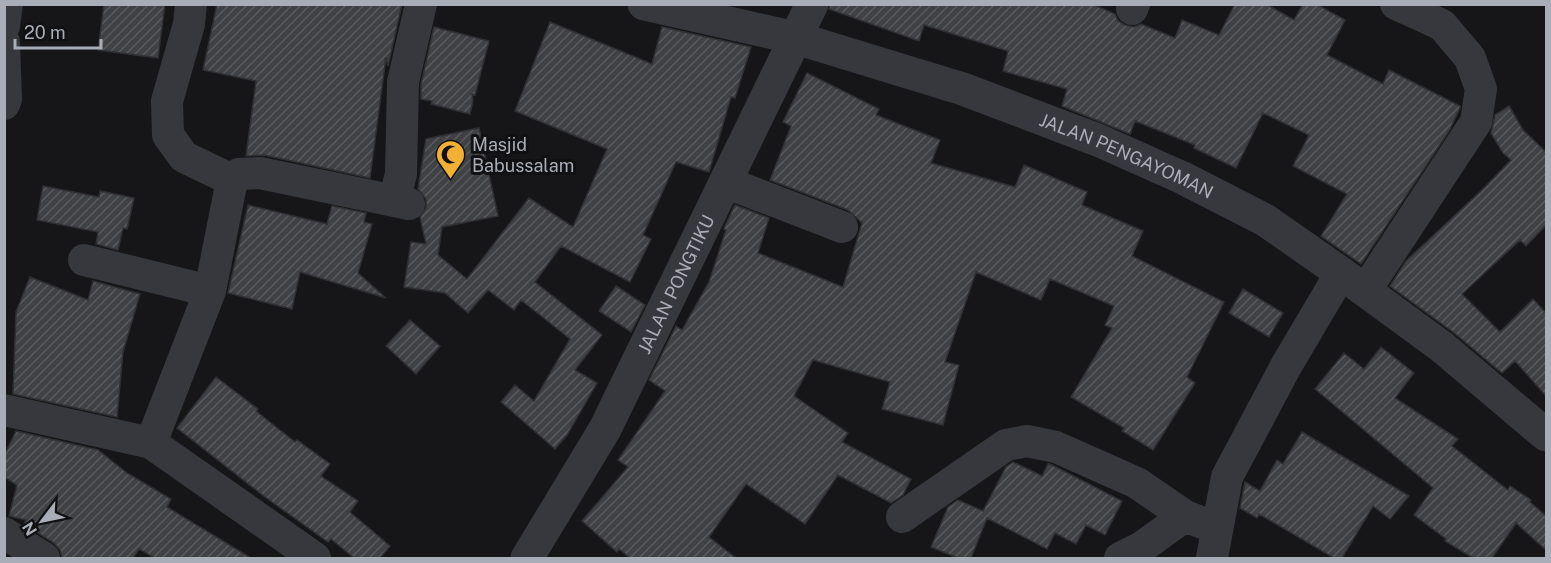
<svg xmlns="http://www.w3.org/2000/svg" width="1551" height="563" font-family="'Public Sans',sans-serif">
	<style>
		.building { fill: url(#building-hatch); stroke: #303034; stroke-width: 1.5 }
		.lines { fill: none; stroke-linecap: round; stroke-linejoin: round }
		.minor { stroke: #37383d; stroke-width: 32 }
		.tertiary { stroke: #37383d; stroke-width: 33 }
		.labels { text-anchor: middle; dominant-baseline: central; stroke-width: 6; stroke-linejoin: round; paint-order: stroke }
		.poi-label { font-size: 18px; fill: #a8adb8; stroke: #111113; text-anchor: start }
		.street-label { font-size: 18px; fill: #a8adb8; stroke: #111113 }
	</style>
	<defs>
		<pattern id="building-hatch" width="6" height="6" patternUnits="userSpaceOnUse" patternTransform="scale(1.5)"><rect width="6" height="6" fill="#404145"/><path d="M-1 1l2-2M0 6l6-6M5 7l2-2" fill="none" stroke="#595a5e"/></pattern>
	</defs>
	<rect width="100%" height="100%" fill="#161618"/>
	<path class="building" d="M104 4H165L158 58 98 50Z
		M217 4H402L388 66 386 57 370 178 264 155 246 156 256 81 203 70Z
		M830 4H1092L1115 14 1118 21 1125 25 1134 27 1141 24 1175 38 1182 20 1219 35 1235 4H1266L1294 20 1303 4H1316L1345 20 1327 55 1383 84 1389 70 1460 106V108L1449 131 1361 264 1321 236 1347 194 1293 166 1309 135 1263 113 1236 168 1194 148 1195 145 1135 121 1130 134 1062 106 1067 89 1003 71 1008 51 924 25 919 41 829 9Z
		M550 22 652 64 662 27 751 47 735 98 731 97 709 172 676 162 643 235 651 239 630 282 561 246 535 282 602 335 575 370 597 383 567 435 555 449 501 402 515 385 534 401 570 339 521 300 514 310 488 290 468 313 445 293 404 287 411 242 426 244 420 217 426 208V199L418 189 426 139 479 128 498 216 442 227 438 255 467 279 529 198 573 227 607 149 515 111Z
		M434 27 489 41 475 95 472 94 473 100 470 114 431 104 432 101 421 99V84Z
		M807 73 879 109 876 115 940 140 931 163 1015 187 1024 165 1087 192 1082 205 1143 231 1132 256 1224 302 1187 377 1195 383 1153 450 1122 431 1124 428 1071 397 1112 328 1105 325 1114 306 1050 279 1041 300 976 272 945 362 959 365 943 425 882 409 890 382 813 360 794 396 848 433 842 442 911 479 903 495 891 503 838 475 805 524 746 484 709 537 736 558H630L619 549 617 552 582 521 628 467 618 460 665 391 649 380 676 326 682 330 709 282 726 230 724 229 725 226 735 205 769 218 758 253 843 287 862 223 848 210 770 180 791 126 783 122Z
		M1509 106 1523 130 1546 152V225L1526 246 1520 240 1462 294 1500 332 1533 299 1546 313V396L1515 361 1502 373 1453 332 1390 286 1406 261 1483 189 1511 160 1503 153 1491 133 1495 115Z
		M43 186 99 197 100 191 134 198 127 229 123 228 118 250 96 244 98 232 37 220Z
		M248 205 327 224 332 206 366 213 364 222 372 224 358 273 386 298 300 272 292 309 228 293Z
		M30 277 88 300 93 281 140 294 123 352 117 417 13 394 16 312Z
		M616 286 645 305 631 332 599 311Z
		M1243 289 1283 313 1269 337 1229 313Z
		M410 320 440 346 416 374 386 346Z
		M1381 347 1414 373 1395 398 1458 439 1452 446 1508 490 1510 486 1531 500 1530 502 1546 516V550L1516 523 1492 558H1473L1445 541 1446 539 1414 515 1433 488 1315 389 1344 353 1364 369Z
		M216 377 258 409 256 411 295 442 297 440 330 464 321 476 358 501 350 512 390 546 380 558H354L331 539 328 542 265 497 177 428Z
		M16 431 98 450 127 473 171 499 167 507 251 558H155L139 549 133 558H62L60 550 54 543 24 524 26 520 9 516 17 485 4 477V456Z
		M1302 432 1409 496 1390 519 1373 506 1342 558H1334L1259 514 1257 518 1240 508 1245 482 1260 491 1277 460 1283 464Z
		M1013 462 1042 476 1048 464H1050L1122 501 1105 535 1086 525 1076 544 1055 533 1047 549 987 518 971 558H958L931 547 948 507 958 500 983 511 1006 467Z"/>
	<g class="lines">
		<path class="minor" d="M191 4 189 24 167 101 168 135 184 157 232 180
			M1132 9 1134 4
			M4 26 7 4
			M4 42 6 99 4 104
			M725 182 842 227
			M394 201 401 174 403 82 421 4
			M84 260 210 291
			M1365 291 1476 122 1481 89 1470 58 1442 25 1396 4
			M4 410 151 443 315 558
			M151 443 210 291 232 180 239 174 260 173 409 204
			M902 517 1006 445 1027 441 1056 447 1137 483 1185 516
			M4 533 44 558
			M1120 558 1142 547 1185 516 1203 523
			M1212 558 1227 477 1286 366 1341 273"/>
		<g class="tertiary">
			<path id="s1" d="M644 4 796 38 963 89 1100 141 1183 178 1265 220 1341 273 1442 347 1546 435"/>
			<path id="s2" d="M527 558 605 429 812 4"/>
		</g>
	</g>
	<defs>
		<symbol id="mosque-pin" viewBox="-11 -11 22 30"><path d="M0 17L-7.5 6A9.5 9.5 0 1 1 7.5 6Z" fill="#f2b134" stroke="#111113"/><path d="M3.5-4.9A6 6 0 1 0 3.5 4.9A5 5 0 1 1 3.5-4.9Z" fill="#111"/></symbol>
	</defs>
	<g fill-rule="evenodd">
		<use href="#mosque-pin" x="434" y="138" width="33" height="45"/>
	</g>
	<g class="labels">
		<g class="poi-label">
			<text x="472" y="144">Masjid<tspan x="472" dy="21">Babussalam</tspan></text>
		</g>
		<g class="street-label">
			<text stroke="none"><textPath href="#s1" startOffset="507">JALAN PENGAYOMAN</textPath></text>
			<text stroke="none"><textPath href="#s2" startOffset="312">JALAN PONGTIKU</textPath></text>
		</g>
	</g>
	<rect width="1551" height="563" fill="none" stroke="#a8adb8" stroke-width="12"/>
	<g transform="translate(42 521) rotate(238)" stroke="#111113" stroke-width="4.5" paint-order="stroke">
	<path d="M0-4.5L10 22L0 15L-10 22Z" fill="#a8adb8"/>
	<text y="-9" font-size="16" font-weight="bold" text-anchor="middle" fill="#a8adb8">N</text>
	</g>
	<path d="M15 39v9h86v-9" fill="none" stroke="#a8adb8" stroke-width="3"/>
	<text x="24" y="39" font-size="18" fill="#a8adb8" stroke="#111113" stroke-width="4.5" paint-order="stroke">20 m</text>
</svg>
